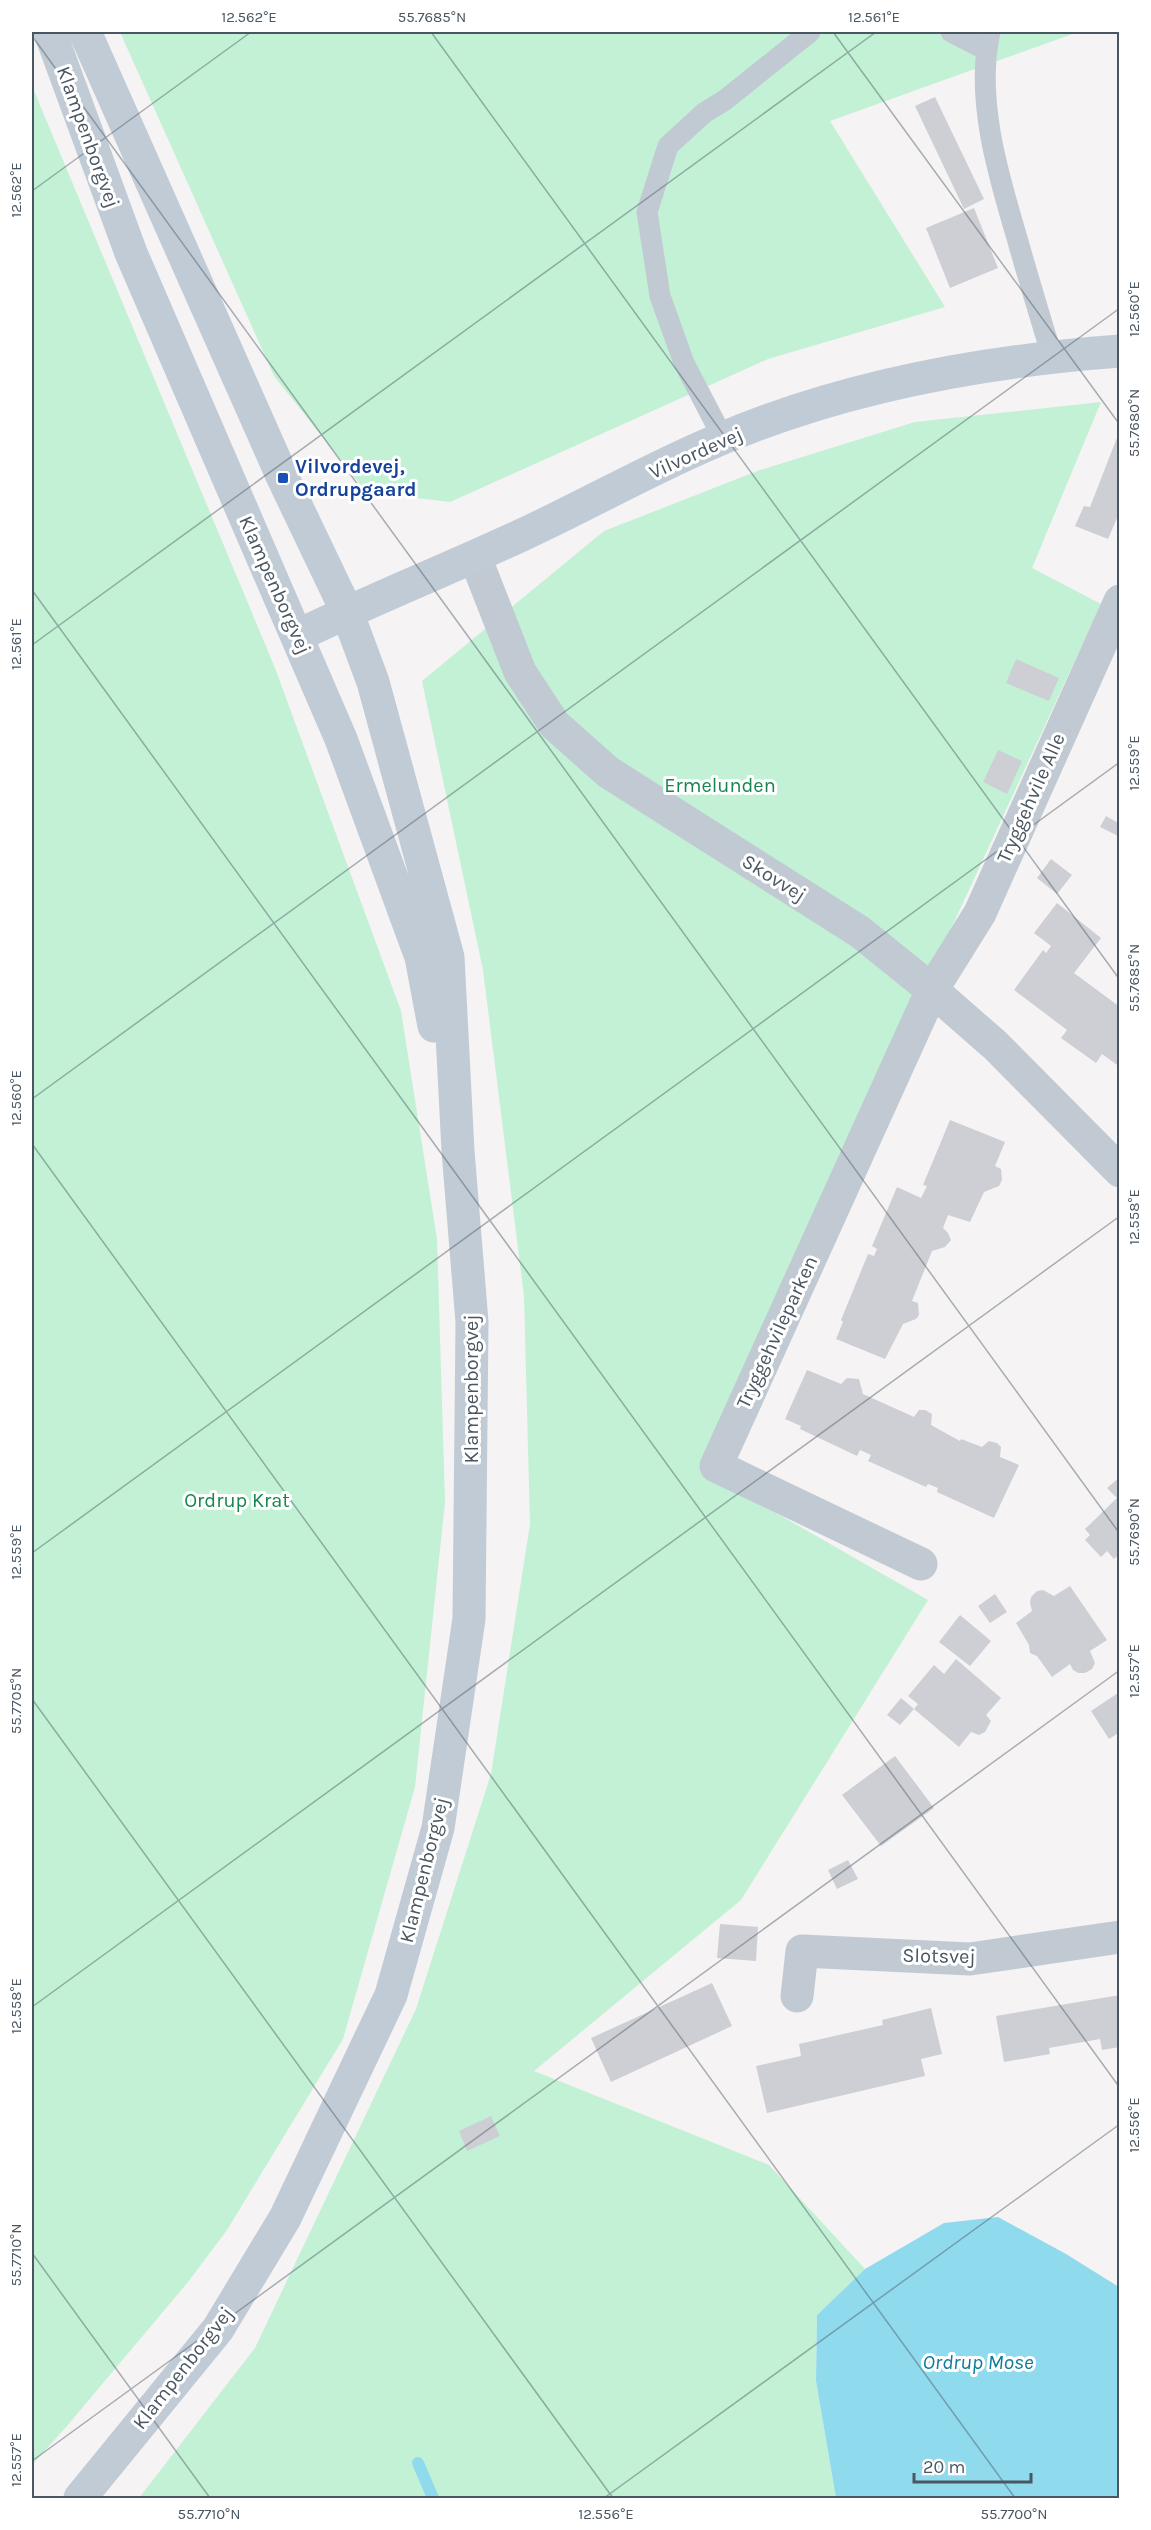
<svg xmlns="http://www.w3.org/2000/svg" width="1151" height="2530" font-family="Karla,sans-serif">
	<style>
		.green { fill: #c3f1d5 }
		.water { fill: #90daee }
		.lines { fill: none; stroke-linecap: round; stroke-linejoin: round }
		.stream { stroke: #90daee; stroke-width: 12 }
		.building { fill: #cdcfd5 }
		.lane { stroke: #c1cad2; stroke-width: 21 }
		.street { stroke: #c1cad2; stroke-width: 33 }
		.secondary { stroke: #c1cbd6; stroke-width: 33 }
		.ticks { fill: none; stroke: #4a5661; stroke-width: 1.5; stroke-opacity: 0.45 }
		.transit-dot { fill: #1a4fb4; stroke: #fff; stroke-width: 2 }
		.labels { text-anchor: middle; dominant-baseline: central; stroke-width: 6; stroke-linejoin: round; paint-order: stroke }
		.street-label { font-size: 20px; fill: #4a5661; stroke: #fff }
		.transit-label { font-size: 20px; font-weight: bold; fill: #164399; stroke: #fff; text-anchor: start }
		.park-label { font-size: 20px; fill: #17864f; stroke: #fff }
		.water-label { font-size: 21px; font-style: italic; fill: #0c7c9b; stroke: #fff }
		.neatline { fill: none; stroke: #4a5661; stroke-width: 2 }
		.ticks-label { font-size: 15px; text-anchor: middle; fill: #4a5661 }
	</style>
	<rect width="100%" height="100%" fill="#f5f3f3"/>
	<path class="green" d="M120 32H1078L830 121 945 307 768 359 450 502 366 492 274 376Z
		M32 86 275 668 401 1011 437 1239 445 1502 415 1787 343 2039 227 2230 188 2282 67 2426 32 2465Z
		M1101 402 1032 568 1101 604 701 1470 928 1600 741 1900 534 2071 769 2165 865 2269 817 2315 816 2381 836 2498H139L255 2348 416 2009 491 1774 530 1524 524 1296 483 970 422 681 604 531 760 470 915 422Z"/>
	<path class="water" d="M998 2217 1066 2254 1119 2287V2498H836L816 2381 817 2315 865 2269 944 2223Z"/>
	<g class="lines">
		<path class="stream" d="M418 2463 433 2498"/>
	</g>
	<path class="building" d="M935 97 984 199 964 209 915 106Z
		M974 208 998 268 950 288 926 228Z
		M1120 430V511L1108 539 1075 526 1084 506 1090 507Z
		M1016 659 1059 678 1049 701 1006 683Z
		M998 750 1022 761 1007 794 983 782Z
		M1106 816 1120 824V837L1100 827Z
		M1051 859 1072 875 1057 894 1037 878Z
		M1057 903 1101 938 1074 973 1120 1007V1067L1102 1054 1096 1063 1061 1038 1067 1030 1014 990 1043 950 1046 953 1051 946 1034 933Z
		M950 1120 1005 1142 995 1166 1001 1169 1002 1180 999 1186 984 1192 970 1222 948 1215 943 1228 948 1233 951 1240 945 1247 932 1251 912 1301 918 1303 919 1315 916 1319 903 1324 885 1359 836 1339 843 1322 841 1320 868 1254 874 1256 877 1249 872 1246 897 1187 921 1198 927 1186 923 1185Z
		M807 1370 841 1384 847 1378 859 1379 863 1394 914 1417 919 1410H925L932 1414 931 1425 960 1441 961 1439 982 1447 989 1441 997 1443 1001 1447 1000 1457 1019 1465 994 1518 937 1492 938 1488 928 1484 926 1487 868 1461 871 1455 860 1450 857 1456 800 1429 801 1426 785 1419Z
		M1120 1477V1554L1114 1559 1107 1551 1101 1557 1085 1540 1090 1535 1085 1529 1117 1498 1107 1488Z
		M1070 1586 1107 1640 1090 1651 1095 1663 1092 1669 1085 1673H1078L1073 1670 1070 1664 1052 1677 1037 1656 1030 1653 1029 1645 1016 1623 1032 1611 1030 1603 1031 1597 1037 1591 1043 1590 1054 1596Z
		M995 1594 1007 1612 990 1623 978 1606Z
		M960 1615 991 1641 970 1666 939 1642Z
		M956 1659 1001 1698 986 1715 991 1721 985 1732 979 1735 971 1732 959 1747 914 1709 900 1725 887 1715 901 1698 914 1709 918 1704 908 1696 934 1665 944 1674Z
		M1118 1693 1120 1732 1109 1739 1091 1711Z
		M895 1756 934 1808 881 1846 842 1795Z
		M848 1860 858 1879 837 1889 828 1870Z
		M720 1924 758 1927 756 1961 717 1958Z
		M712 1983 732 2026 611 2082 591 2038Z
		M1120 1995V2047L1102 2050 1100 2039 1049 2048 1050 2054 1004 2062 996 2016Z
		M931 2008 942 2054 921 2059 925 2076 767 2113 756 2066 801 2056 799 2044 883 2025 882 2020Z
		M491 2116 500 2136 467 2151 459 2131Z"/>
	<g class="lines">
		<path class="lane" d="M951 32 986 50
			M990 32C975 98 998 174 1017 238 1028 277 1040 317 1052 356
			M723 438 684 363 660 296 647 212 668 146 704 113 725 100 810 32"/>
		<path class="street" d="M475 557 520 672 554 724 608 772 860 932 932 990 995 1045 1120 1171
			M921 1564 716 1466 932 990 980 913 1120 601
			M797 1996 802 1951 970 1959 1120 1937"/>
		<path class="secondary" d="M50 32 131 253 341 739 421 957 434 1026
			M297 636C371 600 449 569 524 534 591 503 655 466 723 438 849 385 984 361 1120 351
			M80 2498 218 2329 285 2218 391 1995 438 1828 469 1619 472 1322 458 1151 448 957 373 682 347 612 283 478 85 32"/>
	</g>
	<path class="ticks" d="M431 32 1120 980M833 32 1120 425M32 36 1120 1534M32 191 251 32M32 590 1120 2088M32 645 876 32M32 1099 1120 308M32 1144 1015 2498M32 1553 1120 762M32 1699 613 2498M32 2007 1120 1216M32 2253 210 2498M32 2461 1120 1670M604 2498 1120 2124"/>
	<rect class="transit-dot" x="277" y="472" width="12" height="12" rx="3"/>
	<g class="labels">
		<g class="street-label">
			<text transform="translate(88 137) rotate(70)">Klampenborgvej</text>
			<text transform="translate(696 453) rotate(-24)">Vilvordevej</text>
			<text transform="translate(275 585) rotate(66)">Klampenborgvej</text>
			<text transform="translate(1031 798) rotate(-66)">Tryggehvile Alle</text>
			<text transform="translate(774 878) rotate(32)">Skovvej</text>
			<text transform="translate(777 1332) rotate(-65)">Tryggehvileparken</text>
			<text transform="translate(471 1389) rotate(-90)">Klampenborgvej</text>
			<text transform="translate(424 1870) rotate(-76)">Klampenborgvej</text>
			<text transform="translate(939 1956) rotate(1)">Slotsvej</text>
			<text transform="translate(183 2368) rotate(-52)">Klampenborgvej</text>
		</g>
		<g class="transit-label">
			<text x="295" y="466">Vilvordevej,<tspan x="295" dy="23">Ordrupgaard</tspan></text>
		</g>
		<g class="park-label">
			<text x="720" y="785">Ermelunden</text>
			<text x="237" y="1500">Ordrup Krat</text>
		</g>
		<g class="water-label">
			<text x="978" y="2362">Ordrup Mose</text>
		</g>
	</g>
	<rect width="1151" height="2530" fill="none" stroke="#ffffff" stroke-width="66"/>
	<path d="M914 2473v9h117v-9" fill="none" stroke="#4a5661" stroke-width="3"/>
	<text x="923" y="2473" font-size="18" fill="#4a5661" stroke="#ffffff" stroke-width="4.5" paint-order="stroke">20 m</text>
	<rect x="33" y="33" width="1085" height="2464" class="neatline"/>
	<g class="ticks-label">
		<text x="249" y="22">12.562°E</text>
		<text x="432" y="22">55.7685°N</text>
		<text x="874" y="22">12.561°E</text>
		<text transform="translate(16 190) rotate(-90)" y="5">12.562°E</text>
		<text transform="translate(1134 309) rotate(-90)" y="5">12.560°E</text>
		<text transform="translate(1134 423) rotate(-90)" y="5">55.7680°N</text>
		<text transform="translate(16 644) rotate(-90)" y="5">12.561°E</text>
		<text transform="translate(1134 763) rotate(-90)" y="5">12.559°E</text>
		<text transform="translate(1134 978) rotate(-90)" y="5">55.7685°N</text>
		<text transform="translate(16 1098) rotate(-90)" y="5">12.560°E</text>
		<text transform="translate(1134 1217) rotate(-90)" y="5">12.558°E</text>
		<text transform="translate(1134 1532) rotate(-90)" y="5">55.7690°N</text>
		<text transform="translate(16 1552) rotate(-90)" y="5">12.559°E</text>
		<text transform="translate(1134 1671) rotate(-90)" y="5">12.557°E</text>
		<text transform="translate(16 1701) rotate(-90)" y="5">55.7705°N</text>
		<text transform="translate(16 2006) rotate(-90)" y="5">12.558°E</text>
		<text transform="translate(1134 2125) rotate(-90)" y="5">12.556°E</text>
		<text transform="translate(16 2255) rotate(-90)" y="5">55.7710°N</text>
		<text transform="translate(16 2460) rotate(-90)" y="5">12.557°E</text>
		<text x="209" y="2519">55.7710°N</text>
		<text x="606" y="2519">12.556°E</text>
		<text x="1014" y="2519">55.7700°N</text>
	</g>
</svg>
